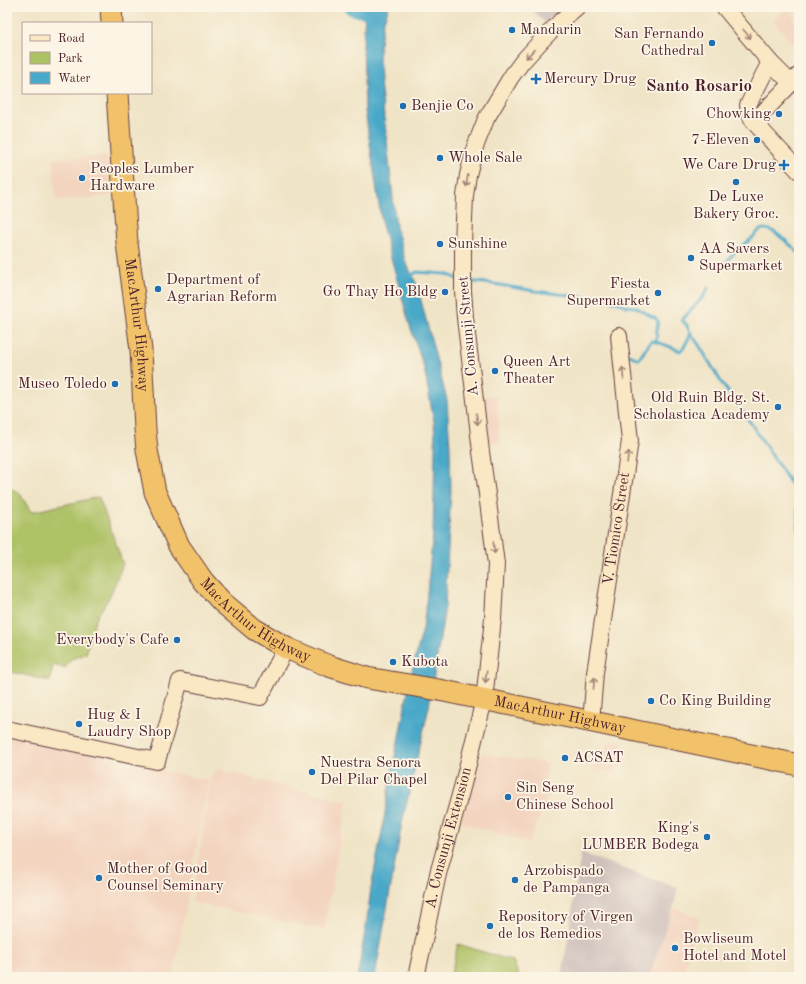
<svg xmlns="http://www.w3.org/2000/svg" width="806" height="984" font-family="'Old Standard TT',serif">
	<style>
		.built { fill: #f3d4bf }
		.industrial { fill: #cfc0bb }
		.green { fill: #adc165; stroke: #7c7048 }
		.water { fill: #4aa8c8; stroke: #4a647a }
		.lines { fill: none; stroke-linecap: round; stroke-linejoin: round }
		.stream { stroke: #4aa8c8; stroke-width: 3 }
		.river { stroke: #4aa8c8; stroke-width: 17 }
		.secondary-casing { stroke: #633d42; stroke-width: 18 }
		.highway-casing { stroke: #633d42; stroke-width: 23 }
		.secondary { stroke: #fae7c3; stroke-width: 16 }
		.highway { stroke: #f2c26a; stroke-width: 21 }
		.oneway { stroke: #a28377 }
		.poi-dot { fill: #1f6fb2; stroke: #fcf5e5; stroke-width: 1.5 }
		.labels { text-anchor: middle; dominant-baseline: central; stroke-width: 3.5; stroke-linejoin: round; paint-order: stroke }
		.poi-label { font-size: 15px; fill: #4a1f2b; stroke: #fcf5e5; text-anchor: start }
		.street-label { font-size: 15px; fill: #4a1f2b; stroke: #fcf5e5 }
		.quarter-label { font-size: 17px; font-weight: bold; fill: #4a1f2b; stroke: #fcf5e5 }
	</style>
	<rect width="100%" height="100%" fill="#fcf5e5"/>
	<filter id="ink" filterUnits="userSpaceOnUse"><feTurbulence type="fractalNoise" baseFrequency=".025" numOctaves="2"/><feDisplacementMap in="SourceGraphic" scale="8" xChannelSelector="R" yChannelSelector="G"/><feConvolveMatrix kernelMatrix="1 2 1 2 8 2 1 2 1" color-interpolation-filters="sRGB"/></filter>
	<filter id="wash" filterUnits="userSpaceOnUse"><feTurbulence type="fractalNoise" baseFrequency=".012" numOctaves="4" result="noise"/><feDisplacementMap in="SourceGraphic" scale="16" xChannelSelector="R" yChannelSelector="G"/><feGaussianBlur stdDeviation="0.9" result="paint"/><feColorMatrix in="noise" values="0 0 0 0 0 0 0 0 0 0 0 0 0 0 0 0 0 1.4 0 .05"/><feComposite in="paint" operator="in"/></filter>
	<g filter="url(#wash)">
		<rect width="100%" height="100%" fill="#f0e4c6"/>
		<path class="built" d="M788 8 795 17 793 19 799 25V43L795 47 773 20Z
			M107 156 110 196 56 200 53 159Z
			M497 396 500 442 483 443 480 397Z
			M7 734 209 781 173 977H7Z
			M609 740 622 741 615 773 594 769 597 749 606 750Z
			M482 753 548 764 543 785 552 786 529 843 460 822Z
			M218 769 283 786 347 801 324 930 192 902 211 776Z
			M673 908 699 918 682 977H649Z"/>
		<path class="industrial" d="M530 7H553L557 12 545 23Z
			M581 853 678 888 673 908 649 977H564L562 976Z"/>
		<path class="green" d="M7 487 19 492 31 512 99 497 123 564 110 596 95 620 86 654 71 659 65 668 53 665 50 681 7 671Z
			M458 944 513 961 519 977H450Z"/>
		<path class="water" d="M366 7H389L383 23 381 36 379 59 380 82 387 141 394 208 396 227 405 260 417 285 447 400 450 447 451 490 445 607 429 707 402 823 375 977H357L366 926 371 888 383 826 389 786 413 666 423 629 428 584 433 533 435 448 434 422 424 368 409 323 382 225 365 111 363 45 365 10Z"/>
		<g class="lines">
			<path class="stream" d="M720 271C726 262 735 250 743 245 746 243 749 241 751 239 756 235 758 228 766 229 776 230 791 246 799 253
				M410 275 412 276 416 272 446 274 458 279
				M467 281 494 284 535 291 600 299 617 302 626 306 636 307 649 315 655 318 658 321 657 328 656 341
				M708 288 704 296 682 320 686 324 691 334 699 345 723 385 750 422 797 493 799 537
				M629 355C633 356 635 358 639 359L651 341C661 342 670 347 680 351L684 347 691 334"/>
			<path class="river" d="M353 7 374 12"/>
		</g>
	</g>
	<g filter="url(#ink)">
		<g class="lines">
			<defs>
				<g id="secondary">
					<path d="M724 7 770 62 791 83"/>
					<path d="M770 62 748 105C748 112 750 116 754 122L799 171"/>
					<path d="M754 122 799 75"/>
					<path id="s1" d="M591 722 595 673 630 441 619 336"/>
					<path d="M7 729 157 761 180 681 260 697 286 648"/>
					<path id="s2" d="M416 977 420 959 438 874 463 784 484 700 493 619 496 564 487 494 481 452 475 400 465 318 463 291V244L465 196 468 175 475 147 486 119 511 77 522 62 542 40 563 19 577 7"/>
				</g>
				<g id="highway">
					<path d="M111 7 112 23"/>
					<path id="s3" d="M117 93 127 243 141 350 145 429 147 450 155 492 179 546 203 581 222 602 254 629 286 648 329 666 367 678 439 690 799 765"/>
				</g>
			</defs>
			<use href="#secondary" class="secondary-casing"/>
			<use href="#highway" class="highway-casing"/>
			<use href="#secondary" class="secondary"/>
			<use href="#highway" class="highway"/>
		</g>
		<defs><path id="oneway-shaft" d="M-6 0H5M1.5-3L5.5 0L1.5 3" fill="none" stroke-width="1.6" stroke-linecap="round" stroke-linejoin="round"/></defs>
		<g class="oneway">
			<use href="#oneway-shaft" transform="translate(747 34) rotate(50)"/>
			<use href="#oneway-shaft" transform="translate(530 54) rotate(133)"/>
			<use href="#oneway-shaft" transform="translate(467 181) rotate(97)"/>
			<use href="#oneway-shaft" transform="translate(623 373) rotate(-95)"/>
			<use href="#oneway-shaft" transform="translate(477 419) rotate(83)"/>
			<use href="#oneway-shaft" transform="translate(628 457) rotate(-81)"/>
			<use href="#oneway-shaft" transform="translate(494 548) rotate(83)"/>
			<use href="#oneway-shaft" transform="translate(486 677) rotate(97)"/>
			<use href="#oneway-shaft" transform="translate(594 683) rotate(-85)"/>
		</g>
	</g>
	<g class="poi-dot">
		<circle cx="512" cy="30" r="4"/>
		<circle cx="712" cy="43" r="4"/>
		<path d="M534 73h4v4h4v4h-4v4h-4v-4h-4v-4h4z"/>
		<circle cx="403" cy="106" r="4"/>
		<circle cx="779" cy="114" r="4"/>
		<circle cx="757" cy="140" r="4"/>
		<circle cx="440" cy="158" r="4"/>
		<path d="M782 159h4v4h4v4h-4v4h-4v-4h-4v-4h4z"/>
		<circle cx="82" cy="178" r="4"/>
		<circle cx="736" cy="182" r="4"/>
		<circle cx="440" cy="244" r="4"/>
		<circle cx="691" cy="258" r="4"/>
		<circle cx="158" cy="289" r="4"/>
		<circle cx="445" cy="292" r="4"/>
		<circle cx="658" cy="293" r="4"/>
		<circle cx="495" cy="371" r="4"/>
		<circle cx="115" cy="384" r="4"/>
		<circle cx="778" cy="407" r="4"/>
		<circle cx="177" cy="640" r="4"/>
		<circle cx="393" cy="662" r="4"/>
		<circle cx="651" cy="701" r="4"/>
		<circle cx="79" cy="724" r="4"/>
		<circle cx="565" cy="758" r="4"/>
		<circle cx="312" cy="772" r="4"/>
		<circle cx="508" cy="797" r="4"/>
		<circle cx="707" cy="837" r="4"/>
		<circle cx="99" cy="878" r="4"/>
		<circle cx="515" cy="880" r="4"/>
		<circle cx="490" cy="926" r="4"/>
		<circle cx="675" cy="948" r="4"/>
	</g>
	<g class="labels">
		<g class="poi-label">
			<text x="520" y="30">Mandarin</text>
			<text x="704" y="34" text-anchor="end">San Fernando<tspan x="704" dy="17">Cathedral</tspan></text>
			<text x="544" y="79">Mercury Drug</text>
			<text x="411" y="106">Benjie Co</text>
			<text x="771" y="114" text-anchor="end">Chowking</text>
			<text x="749" y="140" text-anchor="end">7-Eleven</text>
			<text x="448" y="158">Whole Sale</text>
			<text x="776" y="165" text-anchor="end">We Care Drug</text>
			<text x="90" y="169">Peoples Lumber<tspan x="90" dy="17">Hardware</tspan></text>
			<text x="736" y="197" text-anchor="middle">De Luxe<tspan x="736" dy="17">Bakery Groc.</tspan></text>
			<text x="448" y="244">Sunshine</text>
			<text x="699" y="249">AA Savers<tspan x="699" dy="17">Supermarket</tspan></text>
			<text x="166" y="280">Department of<tspan x="166" dy="17">Agrarian Reform</tspan></text>
			<text x="650" y="284" text-anchor="end">Fiesta<tspan x="650" dy="17">Supermarket</tspan></text>
			<text x="437" y="292" text-anchor="end">Go Thay Ho Bldg</text>
			<text x="503" y="362">Queen Art<tspan x="503" dy="17">Theater</tspan></text>
			<text x="107" y="384" text-anchor="end">Museo Toledo</text>
			<text x="770" y="398" text-anchor="end">Old Ruin Bldg. St.<tspan x="770" dy="17">Scholastica Academy</tspan></text>
			<text x="169" y="640" text-anchor="end">Everybody's Cafe</text>
			<text x="401" y="662">Kubota</text>
			<text x="659" y="701">Co King Building</text>
			<text x="87" y="715">Hug &amp; I<tspan x="87" dy="17">Laudry Shop</tspan></text>
			<text x="573" y="758">ACSAT</text>
			<text x="320" y="763">Nuestra Senora<tspan x="320" dy="17">Del Pilar Chapel</tspan></text>
			<text x="516" y="788">Sin Seng<tspan x="516" dy="17">Chinese School</tspan></text>
			<text x="699" y="828" text-anchor="end">King's<tspan x="699" dy="17">LUMBER Bodega</tspan></text>
			<text x="107" y="869">Mother of Good<tspan x="107" dy="17">Counsel Seminary</tspan></text>
			<text x="523" y="871">Arzobispado<tspan x="523" dy="17">de Pampanga</tspan></text>
			<text x="498" y="917">Repository of Virgen<tspan x="498" dy="17">de los Remedios</tspan></text>
			<text x="683" y="939">Bowliseum<tspan x="683" dy="17">Hotel and Motel</tspan></text>
		</g>
		<g class="street-label">
			<text stroke="none"><textPath href="#s3" startOffset="233">MacArthur Highway</textPath></text>
			<text transform="translate(469 336) rotate(-95)">A. Consunji Street</text>
			<text stroke="none"><textPath href="#s1" startOffset="195">V. Tiomico Street</textPath></text>
			<text stroke="none"><textPath href="#s3" startOffset="569">MacArthur Highway</textPath></text>
			<text stroke="none"><textPath href="#s3" startOffset="893">MacArthur Highway</textPath></text>
			<text stroke="none"><textPath href="#s2" startOffset="143">A. Consunji Extension</textPath></text>
		</g>
		<g class="quarter-label">
			<text x="699" y="86">Santo Rosario</text>
		</g>
	</g>
	<rect width="806" height="984" fill="none" stroke="#fcf5e5" stroke-width="24"/>
	<rect x="22" y="22" width="130" height="72" fill="#fcf5e5" stroke="#b59f9b"/>
	<rect x="30" y="35" width="20" height="6" fill="#fae7c3" stroke="#b59f9b"/>
	<text x="58" y="42" font-size="12" fill="#4a1f2b">Road</text>
	<rect x="30" y="52" width="20" height="12" fill="#adc165" stroke="#b59f9b"/>
	<text x="58" y="62" font-size="12" fill="#4a1f2b">Park</text>
	<rect x="30" y="72" width="20" height="12" fill="#4aa8c8" stroke="#b59f9b"/>
	<text x="58" y="82" font-size="12" fill="#4a1f2b">Water</text>
</svg>
